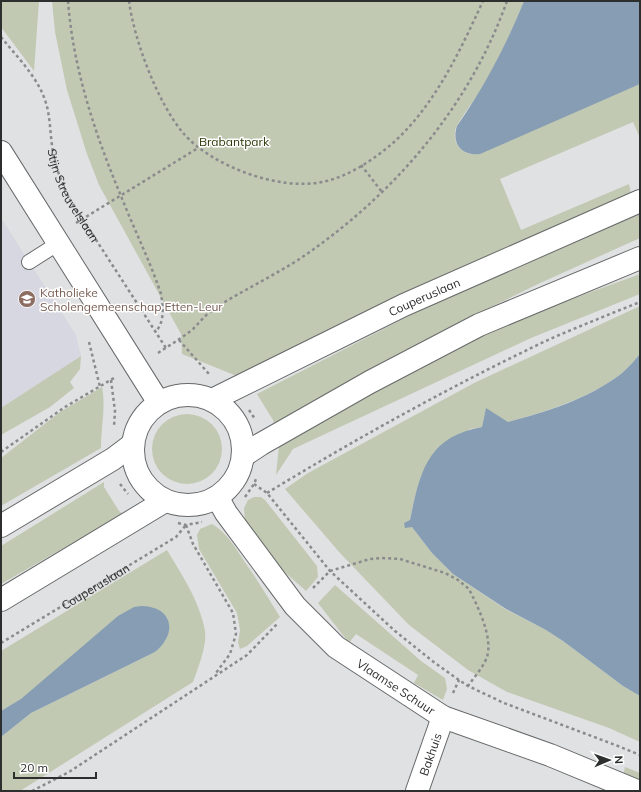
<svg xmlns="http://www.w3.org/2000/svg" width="641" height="792" font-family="Mulish,sans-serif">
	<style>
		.built { fill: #d6d7e0 }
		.green { fill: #c1c9b3 }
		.water { fill: #869db4 }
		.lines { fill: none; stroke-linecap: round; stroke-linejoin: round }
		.lane-casing { stroke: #68696a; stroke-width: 16 }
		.street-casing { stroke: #68696a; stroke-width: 24 }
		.secondary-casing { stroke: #68696a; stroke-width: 24 }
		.path { stroke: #8a8b8c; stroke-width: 2.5; stroke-dasharray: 3 3; stroke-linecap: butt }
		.lane { stroke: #fff; stroke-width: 14 }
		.street { stroke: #fff; stroke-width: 22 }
		.secondary { stroke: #fff; stroke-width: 22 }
		.labels { text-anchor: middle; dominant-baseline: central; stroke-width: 3; stroke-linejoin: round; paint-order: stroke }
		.park-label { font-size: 12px; fill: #2b3806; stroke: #fff }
		.street-label { font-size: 12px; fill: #2d2e2e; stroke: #fff }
		.education-label { font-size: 12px; fill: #785e54; stroke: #fff; text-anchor: start }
	</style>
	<rect width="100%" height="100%" fill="#e0e1e2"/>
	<path class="built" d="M1 218 76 335 81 356 1 408Z"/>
	<path class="green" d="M1 1H39L34 71 1 27Z
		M52 1H524C512 31 499 59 483 87 477 96 456 124 455 131 453 142 460 152 470 154L640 84V138L633 122 500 179 521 230 629 184 631 194 237 376 182 354 181 334 99 185 87 154 67 90 55 32Z
		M640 210V238L538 284 442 331 274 424 273 420 257 394 444 298Z
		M640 274V294L531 338 293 449 276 475 279 446 358 399 504 324Z
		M640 306V354C634 361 628 368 621 374 588 399 547 411 508 422L486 409 482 427 470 429 421 476 414 500 410 520 412 527 432 553 453 574 505 609 546 630 563 641 623 686 640 696V742L609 728 507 692 468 670 409 625 340 553 285 489 308 473 476 382Z
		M81 356 80 369 70 382 74 388 50 407 1 435V408Z
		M102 387C106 407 101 427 101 448L1 506V458L60 412Z
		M152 449a35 35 0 1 1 70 0a35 35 0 1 1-70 0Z
		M104 482V487L119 511 123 514 1 584V546Z
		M254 497H261L265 500 317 566 318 577 306 591 279 567 264 549 245 520 244 508 248 500Z
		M212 524C227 533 235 547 244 561 257 579 268 598 280 617L247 646 240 649 238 643 240 630 237 613 199 549 197 535 200 529Z
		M167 550C182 575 200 602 205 631 207 646 198 668 193 682L20 791H1V737L31 713 155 652C167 639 171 635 167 617L1 711V651Z
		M335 585 421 661 445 678 447 689 443 700 414 683 418 675 356 634 349 643 318 603Z
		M625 767 640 773V786L623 776Z"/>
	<path class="water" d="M524 1H640V84L480 154C462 156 451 144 457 126 484 87 506 46 524 1Z
		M640 354V696L623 686 563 641 546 630 506 609 453 574 432 553 412 527 405 528 404 523 410 520C420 472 427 437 482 427L486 408 508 422C546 412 588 399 621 374 628 368 634 361 640 354Z
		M142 606C173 607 178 633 155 652L31 713 1 737V711L21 699 118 616 134 607Z"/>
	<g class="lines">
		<defs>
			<path id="lane" d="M29 262 59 243"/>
			<g id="street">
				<path d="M1 152 159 403"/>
				<path id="s3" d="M217 497 226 513 295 606 336 647 443 717 550 755 637 791"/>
				<path id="s4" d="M417 791 443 717"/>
			</g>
			<g id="secondary">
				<circle cx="188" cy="450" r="55"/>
				<path id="s5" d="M212 400 404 305 640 201"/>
				<path d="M243 456 261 444 370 382 479 325 640 258"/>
				<path d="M1 526 113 459 133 444"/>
				<path d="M1 600 165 501"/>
			</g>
		</defs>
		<use href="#lane" class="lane-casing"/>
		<use href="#street" class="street-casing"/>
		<use href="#secondary" class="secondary-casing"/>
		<g class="path">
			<path d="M68 1C73 68 95 134 121 196 134 229 150 261 161 294 163 307 165 323 155 332"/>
			<path d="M129 1C134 40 158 104 184 134 212 166 279 191 322 182 348 177 373 160 393 143 435 105 460 51 483 1"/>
			<path id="s1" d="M1 37C17 57 38 77 46 103 50 116 50 131 52 145 54 164 61 181 69 198L166 348"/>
			<path d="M361 165 382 192"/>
			<path d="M76 223 198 148"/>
			<path d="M179 340 209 374"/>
			<path d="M89 342 100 387"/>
			<path d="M158 353C170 345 182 338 193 329 200 322 206 314 215 308 242 291 271 277 298 260 392 197 469 108 507 1"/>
			<path d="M111 380 115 411 114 426"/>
			<path d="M249 410 255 419"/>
			<path d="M1 452 65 407 114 378"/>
			<path d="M120 484 128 494"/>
			<path d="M254 484 267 493 330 571 395 631 435 663 459 680 468 686 504 703 618 746 640 755"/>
			<path d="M267 493C359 437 453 385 550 339 580 326 610 314 640 302"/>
			<path d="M245 497 254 484 256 479"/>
			<path d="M178 523 186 525 202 522"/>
			<path d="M186 525 193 544 233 613 236 634 230 654 216 673"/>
			<path d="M313 588 330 571 370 559 382 558 400 559 445 573 458 580 469 589C478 607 493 637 487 657 483 668 474 677 468 686"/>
			<path id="s2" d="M1 643 176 537 186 525"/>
			<path d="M453 693 459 680"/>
			<path d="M32 791 69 772 247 655 277 624"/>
		</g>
		<use href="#lane" class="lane"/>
		<use href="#street" class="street"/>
		<use href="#secondary" class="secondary"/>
	</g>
	<defs>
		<symbol id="school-disc" viewBox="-11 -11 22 22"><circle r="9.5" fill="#8d6e63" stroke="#fff"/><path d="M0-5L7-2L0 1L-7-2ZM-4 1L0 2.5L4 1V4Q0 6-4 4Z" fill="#fff"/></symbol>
	</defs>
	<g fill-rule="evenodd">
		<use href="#school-disc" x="17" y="289" width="20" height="20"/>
	</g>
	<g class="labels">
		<g class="park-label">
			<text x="234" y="141">Brabantpark</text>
		</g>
		<g class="street-label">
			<text stroke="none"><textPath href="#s1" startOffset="178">Stijn Streuvelslaan</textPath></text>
			<text stroke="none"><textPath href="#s5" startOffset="236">Couperuslaan</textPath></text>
			<text stroke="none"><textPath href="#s2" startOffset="110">Couperuslaan</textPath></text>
			<text stroke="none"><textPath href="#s3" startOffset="264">Vlaamse Schuur</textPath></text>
			<text stroke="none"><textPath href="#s4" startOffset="39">Bakhuis</textPath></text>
		</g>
		<g class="education-label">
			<text x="40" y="292">Katholieke<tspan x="40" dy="14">Scholengemeenschap Etten-Leur</tspan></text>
		</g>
	</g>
	<rect width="641" height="792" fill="none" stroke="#2d2e2e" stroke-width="4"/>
	<g transform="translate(609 760) rotate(88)" stroke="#ffffff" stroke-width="3" paint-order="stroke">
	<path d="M0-3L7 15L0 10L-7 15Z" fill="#2d2e2e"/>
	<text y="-6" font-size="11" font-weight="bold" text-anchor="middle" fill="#2d2e2e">N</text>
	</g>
	<path d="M14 772v6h82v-6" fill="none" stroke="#2d2e2e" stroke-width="2"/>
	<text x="20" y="772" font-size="12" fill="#2d2e2e" stroke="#ffffff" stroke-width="3" paint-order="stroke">20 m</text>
</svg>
